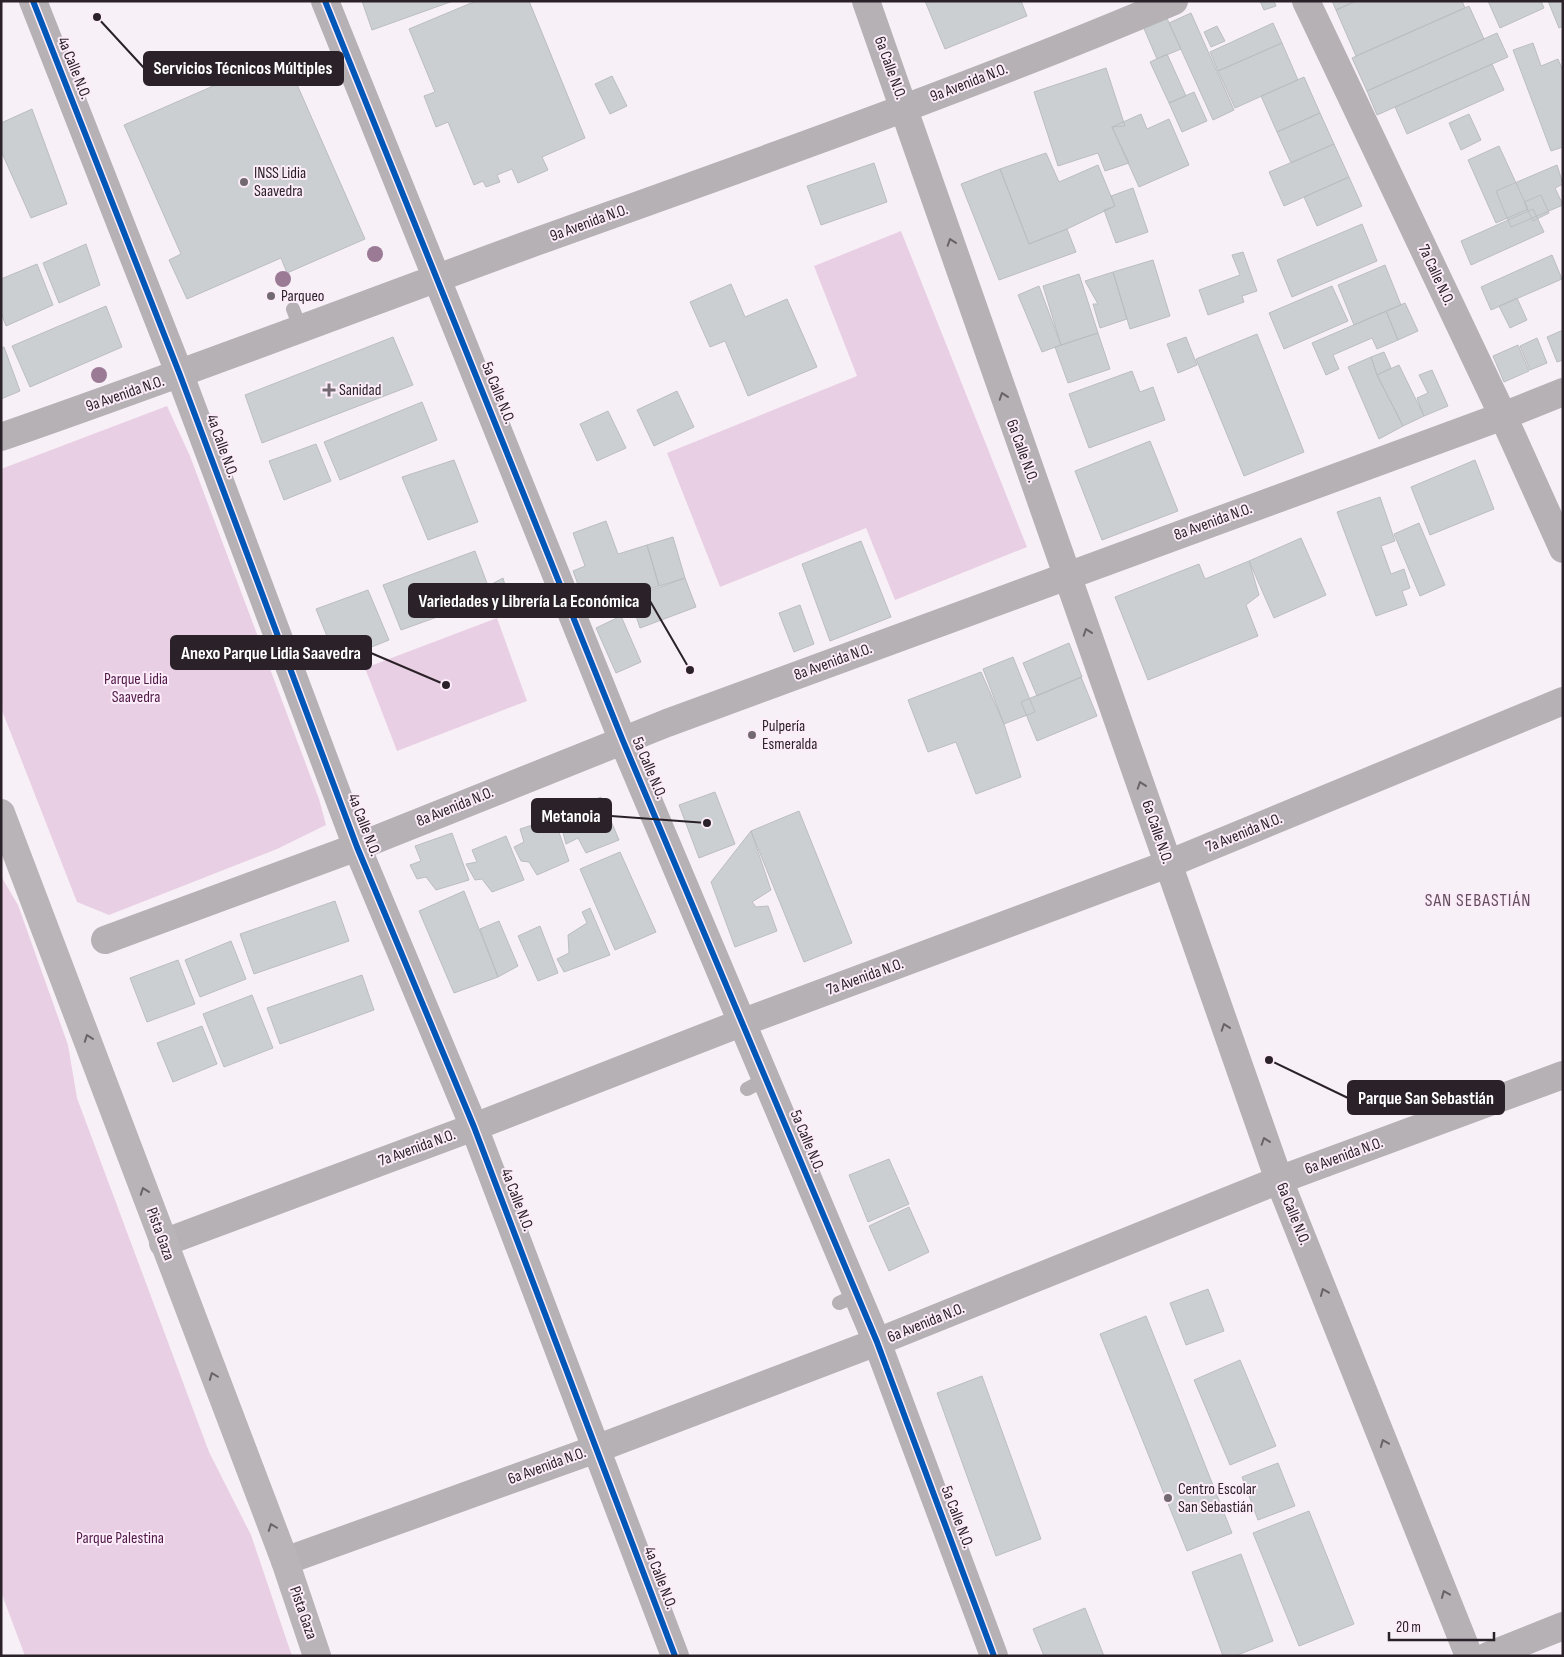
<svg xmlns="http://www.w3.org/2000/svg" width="1564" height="1657" font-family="'Sofia Sans Condensed',sans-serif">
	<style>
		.green { fill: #e9cfe4 }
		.building { fill: #cccfd2; stroke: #bbbec1 }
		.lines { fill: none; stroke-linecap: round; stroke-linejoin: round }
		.service { stroke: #b5b1b5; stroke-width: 14 }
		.minor { stroke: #b5b1b5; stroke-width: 28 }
		.tertiary { stroke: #b5b1b5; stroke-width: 28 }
		.primary { stroke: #b8b4b7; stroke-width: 28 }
		.cycleway-casing { stroke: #fcecf9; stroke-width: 9 }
		.cycleway { stroke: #0057b8; stroke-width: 6 }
		.tree { fill: #9b7a96 }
		.oneway { stroke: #696268 }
		.oneway2 { stroke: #6a6469 }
		.poi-dot { fill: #736a71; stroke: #fcecf9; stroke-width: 2 }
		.labels { text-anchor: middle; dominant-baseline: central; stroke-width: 4; stroke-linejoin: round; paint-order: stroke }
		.street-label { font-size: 16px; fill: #2b2229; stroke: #fcecf9 }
		.poi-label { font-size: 16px; fill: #2b2229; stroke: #fcecf9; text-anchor: start }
		.park-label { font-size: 16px; fill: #4f1947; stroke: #fcecf9 }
		.neighbourhood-label { font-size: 18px; letter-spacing: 1px; fill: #644e5f; stroke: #fcecf9 }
		.leader { fill: none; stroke: #2b2229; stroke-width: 2 }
		.callout-dot { fill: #2b2229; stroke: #fcecf9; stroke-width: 2 }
		.callout { fill: #2b2229; stroke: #2b2229; stroke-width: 2 }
		.callout-label { font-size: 18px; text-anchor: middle; font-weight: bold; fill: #fff }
	</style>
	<rect width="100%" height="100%" fill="#f8f0f7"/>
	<path class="green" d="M901 231 1027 547 895 600 866 528 720 587 667 453 857 376 814 266Z
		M167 406 190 456 319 799 326 825 277 849 109 915 77 902 1 708V469Z
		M497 618 527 701 397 751 365 668Z
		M1 876 18 905 68 1045 77 1098 209 1452 251 1535 292 1656H25L1 1592Z"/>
	<path class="building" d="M362 1H453L372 30Z
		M476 1H529L585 138 542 157 548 170 518 183 512 169 497 175 500 182 486 187 483 181 474 185 448 122 436 127 424 96 435 92 409 29Z
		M925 1H1021L1027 16 945 49Z
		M1260 1H1274L1276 6 1264 10Z
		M1332 1H1356L1336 10Z
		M1356 1H1462L1465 8 1356 56 1336 10Z
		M1488 1H1541L1544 8 1500 28Z
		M1548 1H1563V26L1559 28Z
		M1469 6 1484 39 1367 91 1352 58Z
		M1191 13 1234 110 1213 120 1169 23Z
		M1165 14 1181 49 1157 59 1142 24Z
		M1273 23 1282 43 1218 71 1210 52Z
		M1217 26 1225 41 1211 47 1204 32Z
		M1497 33 1508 57 1377 115 1367 91Z
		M1282 43 1298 80 1235 108 1218 71Z
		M1533 43 1541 66 1558 59 1563 71V147L1551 151 1513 50Z
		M1167 54 1186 96 1169 103 1150 62Z
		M284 55 365 239 287 273 281 258 187 299 169 260 181 254 124 125Z
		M1492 64 1504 90 1407 134 1395 107Z
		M1106 68 1125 126 1112 127 1129 163 1105 171 1098 153 1058 166 1034 92Z
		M612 76 627 106 610 114 595 84Z
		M1304 77 1320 113 1277 132 1261 96Z
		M1194 92 1207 121 1182 132 1169 103Z
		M32 109 67 204 31 218 1 151V123Z
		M1320 113 1334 144 1291 163 1277 132Z
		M1141 114 1147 129 1169 119 1189 165 1139 187 1112 127Z
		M1469 114 1481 140 1461 150 1449 123Z
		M1334 144 1349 177 1284 206 1269 172Z
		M1499 146 1528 209 1496 223 1468 160Z
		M1046 153 1059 182 1098 165 1115 206 1067 229 1029 244 1000 169Z
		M874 163 887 202 821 225 807 186Z
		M1557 165 1563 184 1555 188 1563 205 1511 227 1496 191Z
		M1000 169 1029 244 1067 229 1076 252 999 280 961 184Z
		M1349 177 1362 206 1317 226 1304 197Z
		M1133 188 1148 232 1116 243 1104 210 1115 206 1111 196Z
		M1541 195 1549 213 1533 221 1524 202Z
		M1533 209 1544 232 1471 265 1461 241Z
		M1362 224 1377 261 1292 297 1277 260Z
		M86 244 100 285 59 303 43 263Z
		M1243 252 1257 291 1242 296 1244 302 1208 315 1199 290 1240 275 1232 255Z
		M1552 255 1562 279 1491 310 1481 287Z
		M1153 260 1170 316 1130 329 1113 272Z
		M37 264 53 305 6 326 1 313V279Z
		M1385 265 1401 305 1354 325 1338 285Z
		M1113 272 1127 319 1100 328 1093 304H1098L1085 281Z
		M1079 274 1098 333 1061 345 1043 286Z
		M731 284 745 317 787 299 817 367 748 396 725 341 710 347 690 302Z
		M1039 286 1061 345 1042 352 1018 295Z
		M1332 286 1348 321 1284 349 1269 313Z
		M1517 298 1527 320 1510 328 1499 306Z
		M1405 303 1418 331 1398 340 1386 311Z
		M106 306 122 347 30 387 12 346Z
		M1386 311 1398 340 1377 349 1372 338 1333 355 1339 369 1326 375 1312 343Z
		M1563 330V360L1557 362 1547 337Z
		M1098 333 1110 369 1068 383 1055 347Z
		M1257 334 1304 452 1244 476 1196 359Z
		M393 337 413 385 262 443 245 395Z
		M1186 337 1197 365 1178 373 1167 344Z
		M1537 338 1547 363 1530 370 1520 346Z
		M1518 345 1529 371 1504 382 1493 356Z
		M4 347 20 391 1 399V348Z
		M1384 352 1391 368 1377 375 1371 357Z
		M1371 357 1377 375 1403 426 1379 439 1348 367Z
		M1399 365 1424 416 1403 426 1377 375Z
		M1432 370 1448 406 1424 416 1417 398 1428 393 1419 375Z
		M1132 371 1140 392 1153 387 1165 420 1089 448 1069 394Z
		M677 391 694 427 654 446 637 410Z
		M422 402 437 440 340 480 324 442Z
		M608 411 626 448 597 461 580 424Z
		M1150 441 1178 511 1102 540 1075 471Z
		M316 444 331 481 284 500 269 461Z
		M454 460 478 522 428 540 402 477Z
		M1475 460 1494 509 1430 535 1411 487Z
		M1380 497 1395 541 1381 546 1391 574 1404 569 1410 588 1402 591 1407 605 1376 616 1337 512Z
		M606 521 618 554 647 545 659 586 588 611 573 571 585 566 573 533Z
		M1419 523 1445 585 1420 596 1394 534Z
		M673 537 685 578 659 586 647 545Z
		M1301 538 1326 595 1274 618 1249 561Z
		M861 541 891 617 830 641 802 564Z
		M475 551 488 586 503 578 507 592 401 630 383 585Z
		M1249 561 1259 595 1246 605 1258 636 1148 680 1115 597 1199 564 1205 579Z
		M685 578 696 607 640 628 630 598Z
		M368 590 389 640 337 661 316 609Z
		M800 605 814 644 794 652 779 613Z
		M621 616 641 662 616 673 596 628Z
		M1069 643 1082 677 1037 696 1023 663Z
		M1013 657 1035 712 1004 724 983 669Z
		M981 672 1004 724 1021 777 976 794 956 742 928 752 908 700Z
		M1081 677 1097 716 1037 741 1021 702Z
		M715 792 735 844 699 858 679 805Z
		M601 797 619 840 586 853 578 838 566 844 562 829 576 823 570 808Z
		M799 811 852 943 804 962 751 831Z
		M554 818 569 861 537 875 529 862 521 861 514 847 524 842 520 829Z
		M751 831 771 890 752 902 756 907 768 906 777 931 735 947 711 882Z
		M452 833 469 880 436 890 426 877 417 879 410 865 421 861 415 846Z
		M506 836 524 880 492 892 482 879 475 880 466 864 477 862 472 850Z
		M620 852 656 932 615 950 580 869Z
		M464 891 498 977 454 993 419 911Z
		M335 901 349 941 254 974 240 934Z
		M590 908 610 955 564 972 557 959 569 953 568 935 587 923 582 912Z
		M499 921 518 966 498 977 480 929Z
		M540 926 558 973 538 981 518 936Z
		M231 941 246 979 200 997 185 960Z
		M178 960 195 1004 147 1022 130 978Z
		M362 975 374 1010 280 1044 267 1008Z
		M252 995 273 1048 224 1067 203 1014Z
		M202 1026 217 1064 173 1082 157 1043Z
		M889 1159 909 1204 868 1222 849 1175Z
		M909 1207 929 1252 889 1271 869 1226Z
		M1208 1289 1224 1331 1186 1345 1170 1303Z
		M1146 1316 1232 1533 1187 1551 1100 1334Z
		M1240 1360 1276 1446 1230 1465 1194 1380Z
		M982 1376 1041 1539 996 1556 937 1393Z
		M1278 1463 1295 1506 1258 1520 1242 1477Z
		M1309 1511 1354 1624 1299 1646 1253 1533Z
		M1241 1554 1273 1641 1235 1656H1223L1192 1572Z
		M1085 1608 1104 1656H1044L1033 1629Z"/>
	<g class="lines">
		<path class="service" d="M293 309 301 330
			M747 1089 766 1079
			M839 1303 857 1295"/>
		<path class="minor" d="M33 1 180 375 357 847 474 1127 675 1656
			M325 1 623 741 877 1342 994 1656
			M1306 1 1503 416 1563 549
			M1 437C178 376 352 309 527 245 744 167 962 91 1174 1
			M105 940 357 847 667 723 1503 416 1563 392
			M163 1243 474 1127 741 1023 1168 864 1563 701
			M285 1561 596 1449 877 1342 1279 1180 1563 1075"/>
		<path class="tertiary" d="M866 1 1279 1180 1469 1656
			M1488 1656 1563 1626"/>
		<path class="primary" d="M1 813 285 1561 317 1656"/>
		<defs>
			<path id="cycleway" d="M33 1 180 375 357 847 474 1127 675 1656
				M325 1 623 741 877 1342 994 1656"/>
		</defs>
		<use href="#cycleway" class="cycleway-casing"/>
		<use href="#cycleway" class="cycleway"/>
	</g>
	<g class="tree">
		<circle cx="375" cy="254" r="8"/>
		<circle cx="283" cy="279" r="8"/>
		<circle cx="99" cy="375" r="8"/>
	</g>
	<defs><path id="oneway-chevron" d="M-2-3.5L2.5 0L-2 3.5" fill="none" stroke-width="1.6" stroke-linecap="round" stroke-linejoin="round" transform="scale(1.25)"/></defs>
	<g class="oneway">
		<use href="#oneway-chevron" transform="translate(951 242) rotate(-109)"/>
		<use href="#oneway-chevron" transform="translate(1003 396) rotate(-109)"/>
		<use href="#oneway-chevron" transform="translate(1087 632) rotate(-109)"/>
		<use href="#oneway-chevron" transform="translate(1141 785) rotate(-109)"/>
		<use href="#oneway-chevron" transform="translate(1225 1027) rotate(-109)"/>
		<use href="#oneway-chevron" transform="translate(1265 1141) rotate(-109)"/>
		<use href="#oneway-chevron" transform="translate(1324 1292) rotate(-112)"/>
		<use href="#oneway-chevron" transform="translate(1384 1443) rotate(-112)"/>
		<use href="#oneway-chevron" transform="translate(1445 1594) rotate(-112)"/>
	</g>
	<g class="oneway2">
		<use href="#oneway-chevron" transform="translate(88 1038) rotate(-110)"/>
		<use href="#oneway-chevron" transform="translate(144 1191) rotate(-110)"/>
		<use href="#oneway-chevron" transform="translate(213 1376) rotate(-111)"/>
		<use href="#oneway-chevron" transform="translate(272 1527) rotate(-111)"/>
	</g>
	<g class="poi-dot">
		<circle cx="244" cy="182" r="5"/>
		<circle cx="271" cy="296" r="5"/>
		<path d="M326.5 382.5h5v5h5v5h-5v5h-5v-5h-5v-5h5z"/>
		<circle cx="752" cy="735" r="5"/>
		<circle cx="1168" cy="1498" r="5"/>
	</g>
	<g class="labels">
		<g class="street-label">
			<text transform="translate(74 68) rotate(68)">4a Calle N.O.</text>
			<text transform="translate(890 68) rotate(70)">6a Calle N.O.</text>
			<text transform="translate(969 83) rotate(-21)">9a Avenida N.O.</text>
			<text transform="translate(589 223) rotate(-20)">9a Avenida N.O.</text>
			<text transform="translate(1436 275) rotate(65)">7a Calle N.O.</text>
			<text transform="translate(498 393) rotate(68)">5a Calle N.O.</text>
			<text transform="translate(125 394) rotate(-19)">9a Avenida N.O.</text>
			<text transform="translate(222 446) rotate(70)">4a Calle N.O.</text>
			<text transform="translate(1022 451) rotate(70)">6a Calle N.O.</text>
			<text transform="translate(1213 522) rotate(-20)">8a Avenida N.O.</text>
			<text transform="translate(833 662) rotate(-20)">8a Avenida N.O.</text>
			<text transform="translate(649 768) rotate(67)">5a Calle N.O.</text>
			<text transform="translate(455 807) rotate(-22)">8a Avenida N.O.</text>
			<text transform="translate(364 825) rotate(69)">4a Calle N.O.</text>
			<text transform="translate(1157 832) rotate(71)">6a Calle N.O.</text>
			<text transform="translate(1244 833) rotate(-22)">7a Avenida N.O.</text>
			<text transform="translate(865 977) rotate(-20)">7a Avenida N.O.</text>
			<text transform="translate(807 1141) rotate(67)">5a Calle N.O.</text>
			<text transform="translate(417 1148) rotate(-20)">7a Avenida N.O.</text>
			<text transform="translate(1344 1156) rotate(-20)">6a Avenida N.O.</text>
			<text transform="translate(517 1200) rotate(69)">4a Calle N.O.</text>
			<text transform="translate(1293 1214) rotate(68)">6a Calle N.O.</text>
			<text transform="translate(160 1234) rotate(70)">Pista Gaza</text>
			<text transform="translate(926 1323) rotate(-22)">6a Avenida N.O.</text>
			<text transform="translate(547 1466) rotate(-20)">6a Avenida N.O.</text>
			<text transform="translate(957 1517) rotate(69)">5a Calle N.O.</text>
			<text transform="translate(660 1578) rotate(69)">4a Calle N.O.</text>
			<text transform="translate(303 1613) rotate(71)">Pista Gaza</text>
		</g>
		<g class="poi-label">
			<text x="254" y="173">INSS Lidia<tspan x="254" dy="18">Saavedra</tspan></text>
			<text x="281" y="296">Parqueo</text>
			<text x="339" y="390">Sanidad</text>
			<text x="762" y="726">Pulpería<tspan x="762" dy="18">Esmeralda</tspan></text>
			<text x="1178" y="1489">Centro Escolar<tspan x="1178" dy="18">San Sebastián</tspan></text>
		</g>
		<g class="park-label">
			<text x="136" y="679">Parque Lidia<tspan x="136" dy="18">Saavedra</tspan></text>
			<text x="120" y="1538">Parque Palestina</text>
		</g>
		<g class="neighbourhood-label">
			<text x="1478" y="900">SAN SEBASTIÁN</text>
		</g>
	</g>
	<path class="leader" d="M97 17L144 68M690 670L650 601M446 685L371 653M707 823L611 816M1269 1060L1348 1098"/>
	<g class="callout-dot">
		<circle cx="97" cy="17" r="5"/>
		<circle cx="690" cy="670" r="5"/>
		<circle cx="446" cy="685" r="5"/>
		<circle cx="707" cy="823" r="5"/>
		<circle cx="1269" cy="1060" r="5"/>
	</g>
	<g class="callout">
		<rect x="144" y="52" width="199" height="33" rx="5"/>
		<rect x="409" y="584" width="241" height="33" rx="5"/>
		<rect x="171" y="636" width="200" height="33" rx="5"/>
		<rect x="532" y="799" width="79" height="33" rx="5"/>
		<rect x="1348" y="1081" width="156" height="33" rx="5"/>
	</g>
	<g class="callout-label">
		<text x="243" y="74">Servicios Técnicos Múltiples</text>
		<text x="529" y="607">Variedades y Librería La Económica</text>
		<text x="271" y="659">Anexo Parque Lidia Saavedra</text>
		<text x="571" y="822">Metanoia</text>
		<text x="1426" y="1104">Parque San Sebastián</text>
	</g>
	<rect width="1564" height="1657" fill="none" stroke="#2b2229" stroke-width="5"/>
	<path d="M1389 1632v8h105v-8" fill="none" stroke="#2b2229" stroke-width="2.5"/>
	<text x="1396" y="1632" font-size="15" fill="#2b2229" stroke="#fcecf9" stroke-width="4" paint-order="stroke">20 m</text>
</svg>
